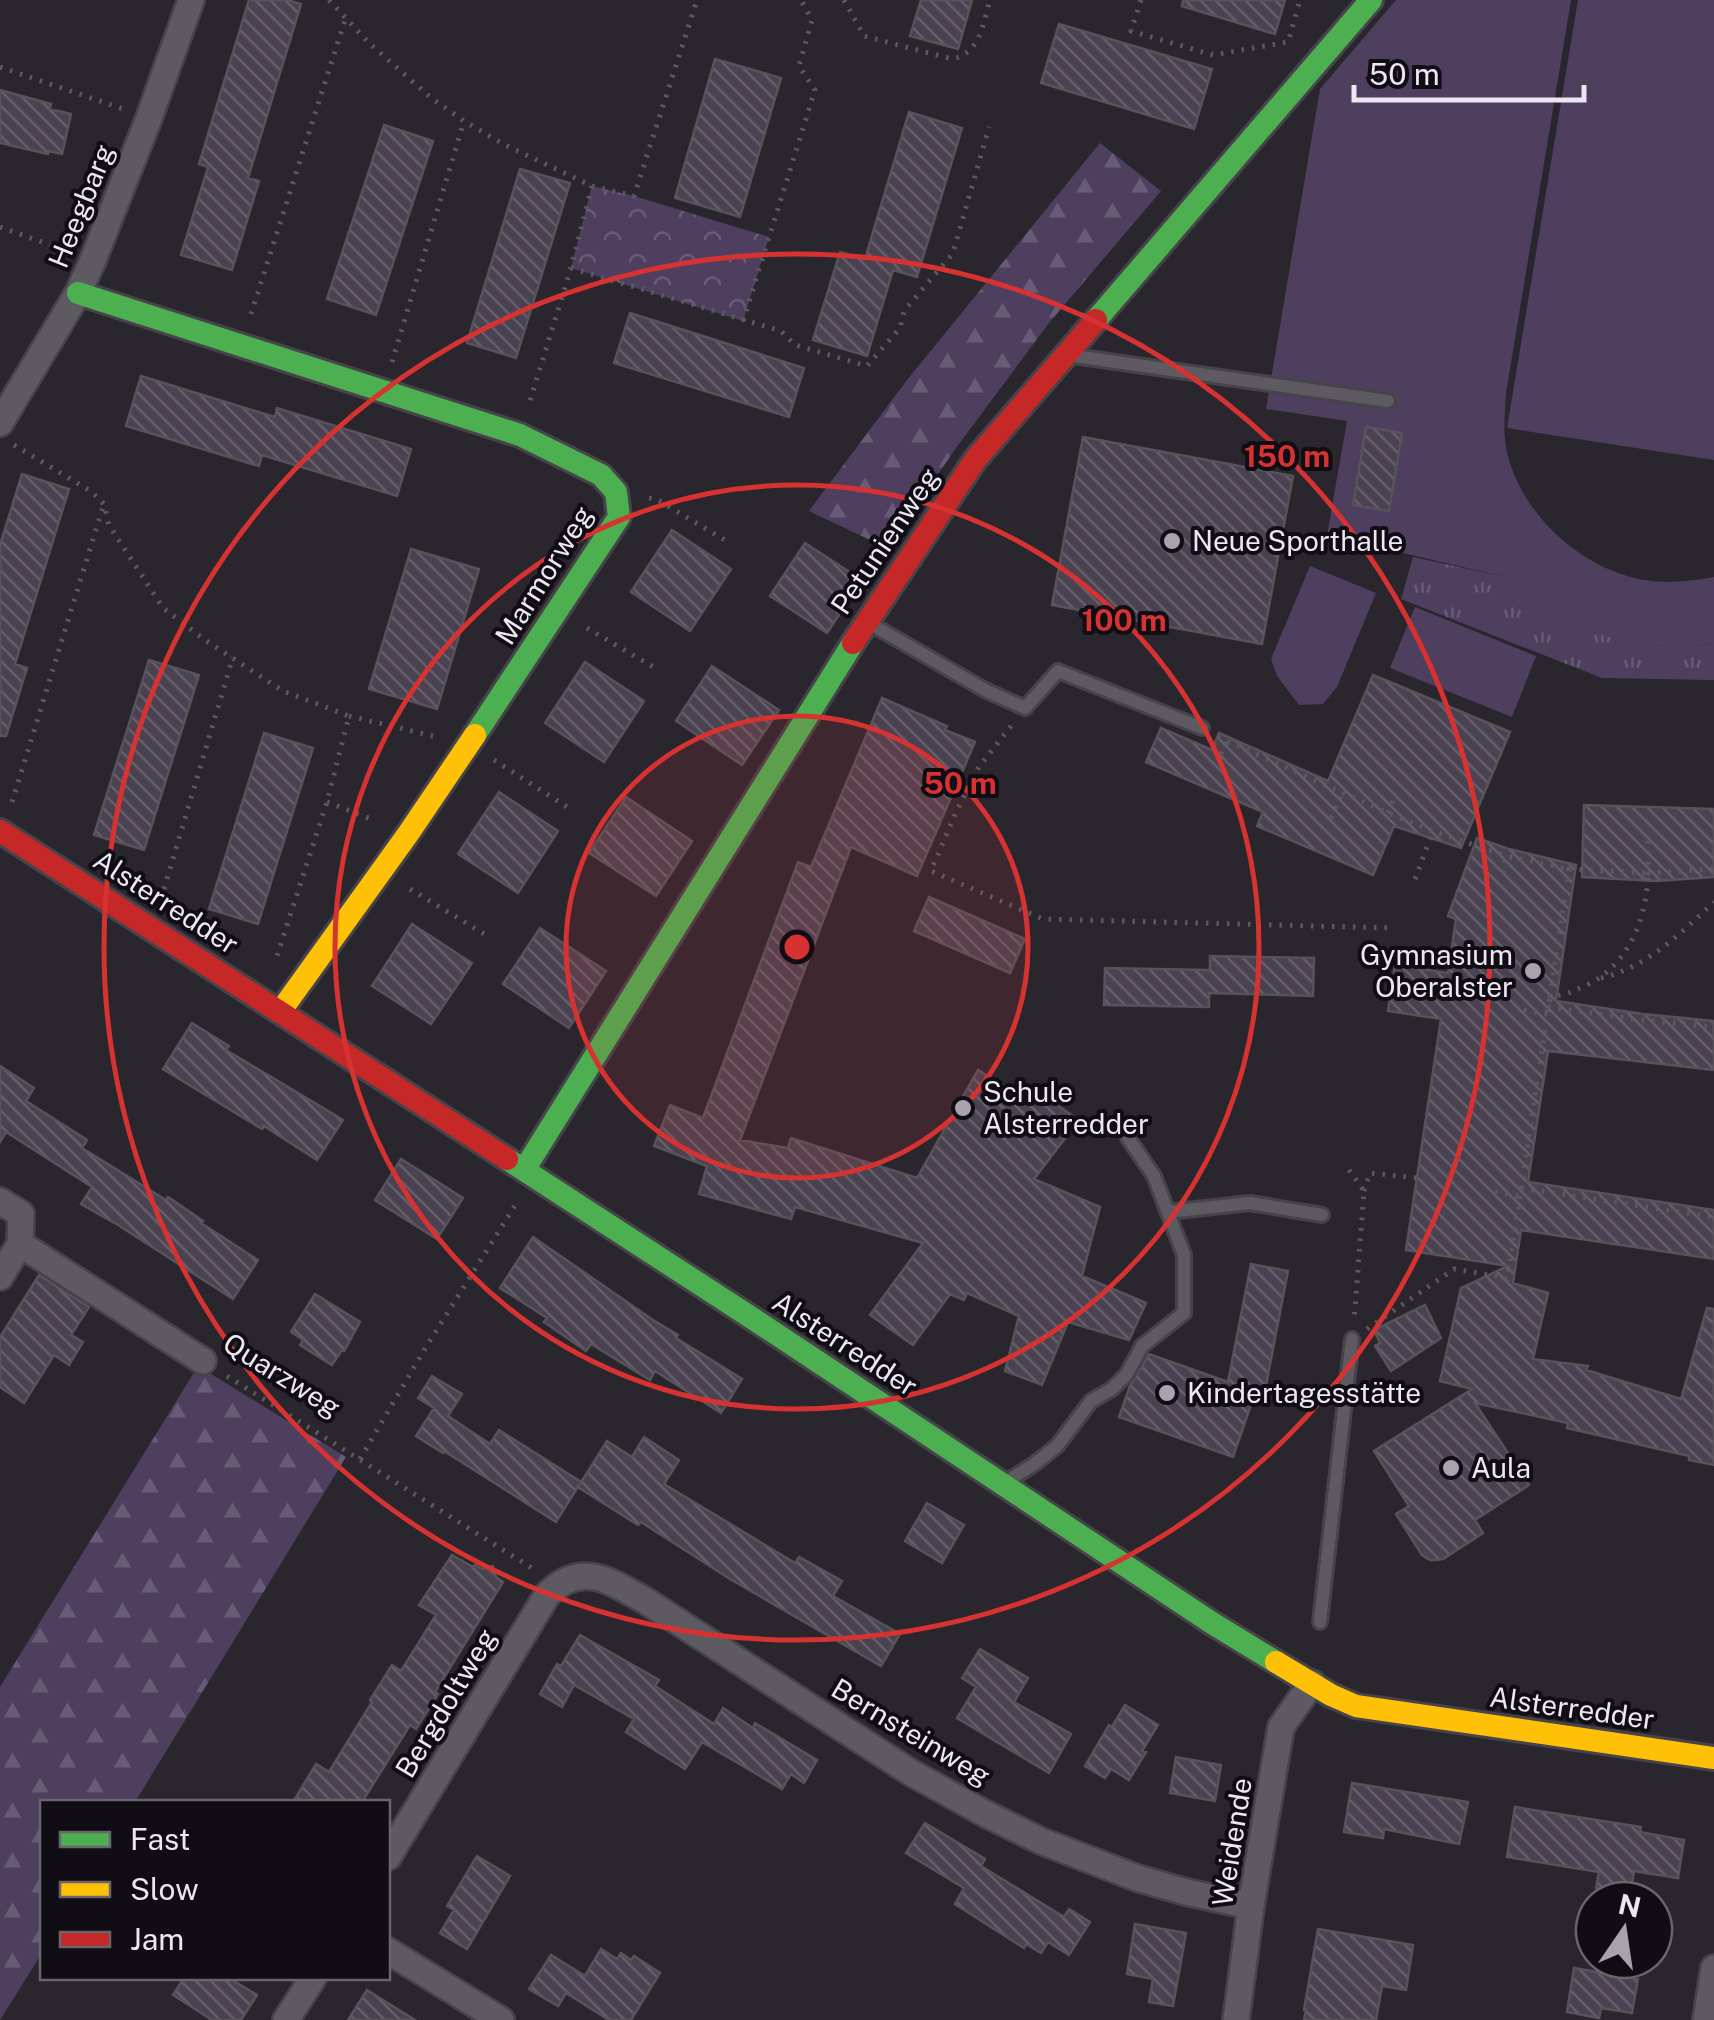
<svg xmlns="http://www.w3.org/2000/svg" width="1714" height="2020" font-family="'Public Sans',sans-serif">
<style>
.grass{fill:url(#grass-tufts)}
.forest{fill:url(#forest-firs)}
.park{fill:url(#park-crowns)}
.pitch{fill:#4f3f5e}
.building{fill:url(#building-back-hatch);stroke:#57535b;stroke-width:2.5}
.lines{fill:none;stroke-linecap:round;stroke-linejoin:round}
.lane-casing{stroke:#46434a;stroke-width:18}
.street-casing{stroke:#46434a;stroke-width:30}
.fast-casing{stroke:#46434a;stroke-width:28}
.slow-casing{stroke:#46434a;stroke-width:28}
.jam-casing{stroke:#46434a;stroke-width:28}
.path{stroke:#5d5a5f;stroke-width:5;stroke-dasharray:2.5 8;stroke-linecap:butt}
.lane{stroke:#5e5a61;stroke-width:12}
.street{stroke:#5e5a61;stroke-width:25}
.fast{stroke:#4caf50;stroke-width:22}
.slow{stroke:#ffc107;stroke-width:22}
.jam{stroke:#c62828;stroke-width:22}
.ring{fill:none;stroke:#d73232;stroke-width:5}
.poi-dot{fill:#a8a3ad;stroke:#110d15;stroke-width:4}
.labels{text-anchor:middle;stroke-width:8;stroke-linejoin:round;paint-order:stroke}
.street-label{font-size:28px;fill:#ece7f2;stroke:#110d15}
.poi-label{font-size:28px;fill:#ece7f2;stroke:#110d15;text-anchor:start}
.centre{fill:#d73232;stroke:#110d15;stroke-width:5}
.ring-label{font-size:30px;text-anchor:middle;font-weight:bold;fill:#d73232;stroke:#110d15;stroke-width:8;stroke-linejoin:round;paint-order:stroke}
</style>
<defs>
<pattern id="grass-tufts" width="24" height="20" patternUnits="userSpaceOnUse" patternTransform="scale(2.5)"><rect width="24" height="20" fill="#4f3f5e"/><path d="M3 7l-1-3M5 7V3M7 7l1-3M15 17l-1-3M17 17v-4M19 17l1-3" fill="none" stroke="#685b76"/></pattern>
<pattern id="forest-firs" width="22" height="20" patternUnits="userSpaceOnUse" patternTransform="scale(2.5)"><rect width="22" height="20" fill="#4f3f5e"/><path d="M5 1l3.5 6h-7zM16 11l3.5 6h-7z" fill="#685b76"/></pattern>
<pattern id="park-crowns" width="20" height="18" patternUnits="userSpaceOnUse" patternTransform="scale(2.5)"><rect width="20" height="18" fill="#4f3f5e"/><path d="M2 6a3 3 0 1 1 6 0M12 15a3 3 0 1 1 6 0" fill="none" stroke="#685b76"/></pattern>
<pattern id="building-back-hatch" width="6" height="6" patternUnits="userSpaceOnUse" patternTransform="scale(2.5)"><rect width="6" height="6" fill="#4a4250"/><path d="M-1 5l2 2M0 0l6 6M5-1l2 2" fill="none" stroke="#645d6a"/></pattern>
</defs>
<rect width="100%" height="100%" fill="#2a262e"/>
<!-- grass -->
<path class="grass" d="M1413 557 1505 577 1523 602 1694 646 1714 644V680L1602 678 1401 599Z"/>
<!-- forest -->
<path class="forest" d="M1100 143 1161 191 1049 323 956 448 887 548 809 511 907 380Z
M198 1366 346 1457 135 1802H42V1953L0 2020V1687Z"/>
<!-- park -->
<path class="park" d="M592 186 634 196 769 237 743 321 571 268Z"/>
<!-- pitch -->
<path class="pitch" d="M1396 0H1571L1506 393C1505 411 1503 429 1506 447 1518 512 1580 569 1644 580 1667 584 1692 581 1714 577V644L1694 646 1608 637 1523 602 1505 577 1327 535 1347 421 1266 409 1320 89Z
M1578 0H1714V460L1507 428Z
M1310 566 1376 593 1337 687 1323 704 1299 705 1277 676 1271 659Z
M1415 607 1536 656 1512 717 1390 668Z"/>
<!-- building -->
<path class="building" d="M249 0H287L301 4 248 178 259 181 232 270 181 255 208 167 199 164Z
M921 0H972L958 49 910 36Z
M1183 0H1285L1275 34 1182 6Z
M1059 24 1212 69 1194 129 1041 83Z
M715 59 781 78 740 217 675 198Z
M0 90 51 104 50 109 71 114 62 154 49 151 48 154 0 143Z
M909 112 962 128 917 277 893 270 867 356 813 340 840 252 865 259Z
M384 125 433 141 376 315 327 299Z
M520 169 570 183 516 358 467 343Z
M630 313 804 368 789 417 614 363Z
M141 376 275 417 277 408 411 449 397 496 262 455 259 466 126 426Z
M1366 427 1402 433 1389 511 1353 505Z
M1083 437 1293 476 1262 644 1052 605Z
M22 474 69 489 15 664 27 668 6 736H0V545Z
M672 530 731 569 690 631 631 592Z
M805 543 862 580 827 633 770 596Z
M411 549 479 569 437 709 369 689Z
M149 660 199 675 144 850 94 835Z
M585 662 644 701 604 762 545 723Z
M712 666 779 710 742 765 676 721Z
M1373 675 1510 732 1461 848 1394 826 1373 875 1257 826 1263 812 1146 762 1161 728 1212 750 1219 733 1328 781Z
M882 698 947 726 945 730 975 742 917 876 851 847 740 1140 788 1148 791 1138 917 1178 978 1070 1028 1100 1035 1090 1079 1120 1034 1179 1100 1207 1082 1276 1146 1303 1129 1340 1068 1322 1042 1385 1005 1371 1019 1316 967 1293 964 1300 950 1294 913 1345 870 1315 923 1243 795 1207 791 1219 699 1194 707 1166 654 1146 670 1105 703 1118 798 862 811 867Z
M264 733 313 748 258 924 209 909Z
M499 792 558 831 518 893 458 854Z
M626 797 692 841 656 896 589 853Z
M1584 805 1714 809V877L1656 881 1582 877Z
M1477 838 1509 849 1576 865 1556 1001 1643 1014 1714 1021V1070L1548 1051 1528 1182 1714 1210V1259L1521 1230 1513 1283 1548 1293 1533 1359 1588 1366 1586 1370 1681 1399 1707 1308 1714 1309V1465L1689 1460V1456L1567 1428 1568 1423 1475 1403 1529 1485 1475 1520 1483 1533 1443 1559 1437 1560H1430L1422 1555 1396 1514 1409 1506 1374 1451 1472 1389 1440 1381 1461 1288 1508 1266 1406 1250 1441 1019 1388 1011 1395 965 1448 973 1456 919 1448 916Z
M929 897 1025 939 1010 973 914 931Z
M412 924 472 963 431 1024 372 986Z
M540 928 606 971 569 1028 503 984Z
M1210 956 1314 958 1313 996 1209 993V1007L1104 1005 1105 968 1210 970Z
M192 1023 229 1046 226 1050 343 1120 317 1160 264 1126 262 1129 163 1069Z
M0 1066 34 1088 26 1101 87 1140 82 1148 166 1200 168 1197 203 1221 201 1223 258 1260 233 1299 118 1225 81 1204 92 1187 6 1132 0 1142Z
M401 1159 463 1198 437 1239 375 1200Z
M533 1237 653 1320 678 1335 676 1338 742 1379 721 1413 655 1371 650 1380 591 1344 586 1351 544 1322 547 1318 500 1288Z
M1251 1264 1288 1271 1263 1401 1253 1399 1233 1457 1119 1417 1130 1386 1149 1354 1228 1382Z
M39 1275 89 1307 71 1335 83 1342 69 1365 54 1355 24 1403 0 1387V1337Z
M315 1294 360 1322 344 1351 342 1350 332 1365 300 1345 303 1340 291 1332Z
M1425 1305 1441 1338 1391 1371 1375 1346 1380 1343 1374 1330Z
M432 1376 462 1394 448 1416 490 1444 499 1430 581 1482 556 1522 444 1451 443 1453 416 1436 434 1408 418 1398Z
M644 1437 679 1460 664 1484 795 1563 799 1557 842 1581 833 1596 900 1634 881 1666 730 1579 641 1522 638 1525 578 1487 607 1441 632 1457Z
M927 1503 964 1525 942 1563 905 1541Z
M452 1555 473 1567 475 1565 482 1569 493 1566 496 1577 503 1582 435 1692 438 1694 416 1729 410 1725 362 1802H293L316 1764 329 1772 372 1702 370 1700 392 1665 401 1671 436 1615 419 1605Z
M580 1635 659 1680 655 1686 714 1724 723 1708 753 1728 755 1723 817 1760 804 1783 791 1774 782 1789 702 1742 685 1769 626 1732 634 1719 574 1685 562 1707 540 1694 557 1664 561 1666Z
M980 1649 1028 1678 1014 1702 1071 1734 1049 1773 957 1718 976 1687 962 1678Z
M1125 1705 1158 1725 1142 1751 1146 1752 1129 1780 1111 1769 1105 1778 1085 1766 1109 1725 1112 1727Z
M1176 1757 1221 1765 1215 1801 1170 1793Z
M1352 1783 1468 1802 1459 1844 1384 1829 1383 1838 1344 1832Z
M1515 1807 1641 1827 1640 1832 1684 1840 1678 1878 1634 1871 1630 1894 1596 1888 1599 1872 1507 1857Z
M925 1823 985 1859 981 1866 1064 1917 1069 1909 1090 1922 1069 1955 1048 1942 1041 1953 1026 1944 1024 1948 955 1904 964 1888 906 1853Z
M477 1856 510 1876 467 1949 440 1933 454 1910 447 1906Z
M1135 1924 1186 1933 1173 2006 1149 2002 1153 1979 1127 1974Z
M1318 1929 1413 1945 1406 1990 1382 1986 1376 2020H1304L1306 2010H1304Z
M601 1949 617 1959 621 1953 631 1960 634 1956 660 1973 631 2020H609L566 1993 558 2006 529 1989 551 1955 585 1976Z
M1574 1968 1638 1979 1632 2013 1601 2008 1599 2018 1567 2012Z
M184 1978H229L257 1995 241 2020H212L173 1995Z
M367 1990 415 2020H348Z"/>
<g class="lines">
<defs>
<path id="lane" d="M1074 356 1388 401
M869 623 985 690 1025 708 1058 671 1202 728
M1168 1212 1250 1203 1322 1215
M1004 1483 1033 1465 1057 1446 1091 1401 1112 1389 1127 1374 1142 1346 1184 1313V1255L1154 1176 1128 1138
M1320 1622 1352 1339"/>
<path id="street" d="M0 423 78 293 93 260 149 118 191 0
M0 1201 21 1214 20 1244
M20 1244 203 1361
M0 1277 20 1244
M388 1857 547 1595C581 1560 610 1581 646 1601L910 1772 984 1813 1041 1841 1137 1878 1186 1892 1251 1906
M388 1951 501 2020
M286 2020 313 1978
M1236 2020 1251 1906 1281 1727 1312 1683
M1706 2020 1714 1968"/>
<path id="fast" d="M78 293 520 435 601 475 616 492 619 517 475 735
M1096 320 1371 0
M507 1159 755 1320 1212 1623 1276 1662
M524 1170 853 643"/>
<path id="slow" d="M280 1012 408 834 475 735
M1276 1662 1331 1695 1356 1706 1714 1758"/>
<path id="jam" d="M853 643 975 460 1096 320
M0 831 507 1159"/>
</defs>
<!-- lane casing -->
<use href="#lane" class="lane-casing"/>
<!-- street casing -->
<use href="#street" class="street-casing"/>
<!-- fast casing -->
<use href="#fast" class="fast-casing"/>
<!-- slow casing -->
<use href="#slow" class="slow-casing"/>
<!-- jam casing -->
<use href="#jam" class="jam-casing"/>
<!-- path -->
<path class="path" d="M329 0 369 43 430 97 464 121 505 145 592 186 571 268 529 404
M844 0 864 36 952 59C980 54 983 24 990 0
M1141 0 1131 31 1213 55 1288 42 1300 0
M0 67 123 109
M592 186 634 196 697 0
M0 227 67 251
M571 268 781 331 795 345 867 366 900 328 904 311 953 253 989 127
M251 314 346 17
M743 321 815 90 799 66 812 20 801 0
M392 362 464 121
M14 445 92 492 104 504 109 525 163 608 205 640 283 691 349 716 327 802 276 959
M649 498 656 499 728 542
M587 628 655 668
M349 716 433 736
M1011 726 979 767 956 812 931 871 1043 919 1392 928
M1218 737 1388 813 1433 831 1506 856
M1221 754 1227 742
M494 760 567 807
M12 802 103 507
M327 802 376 821
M1388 813 1396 793
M1331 818 1342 793
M1648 841V873L1714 869
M1569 869 1648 873C1647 918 1629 964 1587 985 1573 991 1565 996 1550 996Z
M1503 873 1506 856 1569 869
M1415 879 1433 831
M410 889 486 935
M161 899 233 657
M1601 978C1646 968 1681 933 1714 902
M1548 1007 1642 1020 1714 1027
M1524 1010 1547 1014
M1349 1170 1364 1191 1354 1321
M1521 1188 1714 1217
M1364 1191 1370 1173 1417 1178
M1495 1192 1520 1196
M1507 1282 1550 996
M1367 1329 1454 1269 1507 1278
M227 1376 535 1570
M360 1459 426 1347 516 1204"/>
<!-- lane -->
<use href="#lane" class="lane"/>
<!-- street -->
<use href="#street" class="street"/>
<!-- fast -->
<use href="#fast" class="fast"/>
<!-- slow -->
<use href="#slow" class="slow"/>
<!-- jam -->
<use href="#jam" class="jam"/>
</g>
<!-- distance rings -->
<circle cx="797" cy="947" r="231" fill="#d73232" fill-opacity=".12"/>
<g class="ring">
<circle cx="797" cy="947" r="231"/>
<circle cx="797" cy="947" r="462"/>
<circle cx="797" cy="947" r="693"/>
</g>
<!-- markers -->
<g class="poi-dot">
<circle cx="1172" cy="541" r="10"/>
<circle cx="1533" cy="971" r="10"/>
<circle cx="963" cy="1108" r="10"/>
<circle cx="1167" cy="1393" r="10"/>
<circle cx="1451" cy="1468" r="10"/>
</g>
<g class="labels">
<!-- street labels -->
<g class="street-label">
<text transform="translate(81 206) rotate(-68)" y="10">Heegbarg</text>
<text transform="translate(885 541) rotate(-56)" y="10">Petunienweg</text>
<text transform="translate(544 575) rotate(-58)" y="10">Marmorweg</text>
<text transform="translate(166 902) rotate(33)" y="10">Alsterredder</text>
<text transform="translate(845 1344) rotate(33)" y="10">Alsterredder</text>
<text transform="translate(282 1375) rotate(32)" y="10">Quarzweg</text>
<text transform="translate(446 1703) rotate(-59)" y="10">Bergdoltweg</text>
<text transform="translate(1572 1708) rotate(8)" y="10">Alsterredder</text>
<text transform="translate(911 1732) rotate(31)" y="10">Bernsteinweg</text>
<text transform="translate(1232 1842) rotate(-81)" y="10">Weidende</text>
</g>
<!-- poi labels -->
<g class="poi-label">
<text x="1192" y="551">Neue Sporthalle</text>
<text x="1513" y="965" text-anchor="end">Gymnasium<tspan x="1513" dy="32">Oberalster</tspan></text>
<text x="983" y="1102">Schule<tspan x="983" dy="32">Alsterredder</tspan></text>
<text x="1187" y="1403">Kindertagesstätte</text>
<text x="1471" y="1478">Aula</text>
</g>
</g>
<circle cx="797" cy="947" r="15" class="centre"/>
<g class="ring-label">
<text x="1287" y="467">150 m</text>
<text x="1124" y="631">100 m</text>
<text x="960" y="794">50 m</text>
</g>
<!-- legend -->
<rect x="40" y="1800" width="350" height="180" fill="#110d15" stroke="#69646d" stroke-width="2.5"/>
<rect x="60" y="1832" width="50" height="15" fill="#4caf50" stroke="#69646d" stroke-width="2.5"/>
<text x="130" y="1850" font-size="30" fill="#ece7f2">Fast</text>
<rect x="60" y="1882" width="50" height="15" fill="#ffc107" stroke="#69646d" stroke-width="2.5"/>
<text x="130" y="1900" font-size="30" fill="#ece7f2">Slow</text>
<rect x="60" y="1932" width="50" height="15" fill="#c62828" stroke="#69646d" stroke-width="2.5"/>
<text x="130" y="1950" font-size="30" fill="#ece7f2">Jam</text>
<!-- north arrow -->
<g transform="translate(1624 1930) rotate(13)"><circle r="48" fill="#110d15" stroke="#69646d" stroke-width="2.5"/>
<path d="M0-8L18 38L0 25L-18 38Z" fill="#a8a3ad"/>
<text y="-15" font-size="28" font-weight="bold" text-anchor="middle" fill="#ece7f2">N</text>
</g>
<!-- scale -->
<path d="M1354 85v15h230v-15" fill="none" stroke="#ece7f2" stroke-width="5"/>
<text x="1369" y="85" font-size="30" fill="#ece7f2" stroke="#110d15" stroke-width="8" paint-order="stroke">50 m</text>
</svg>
